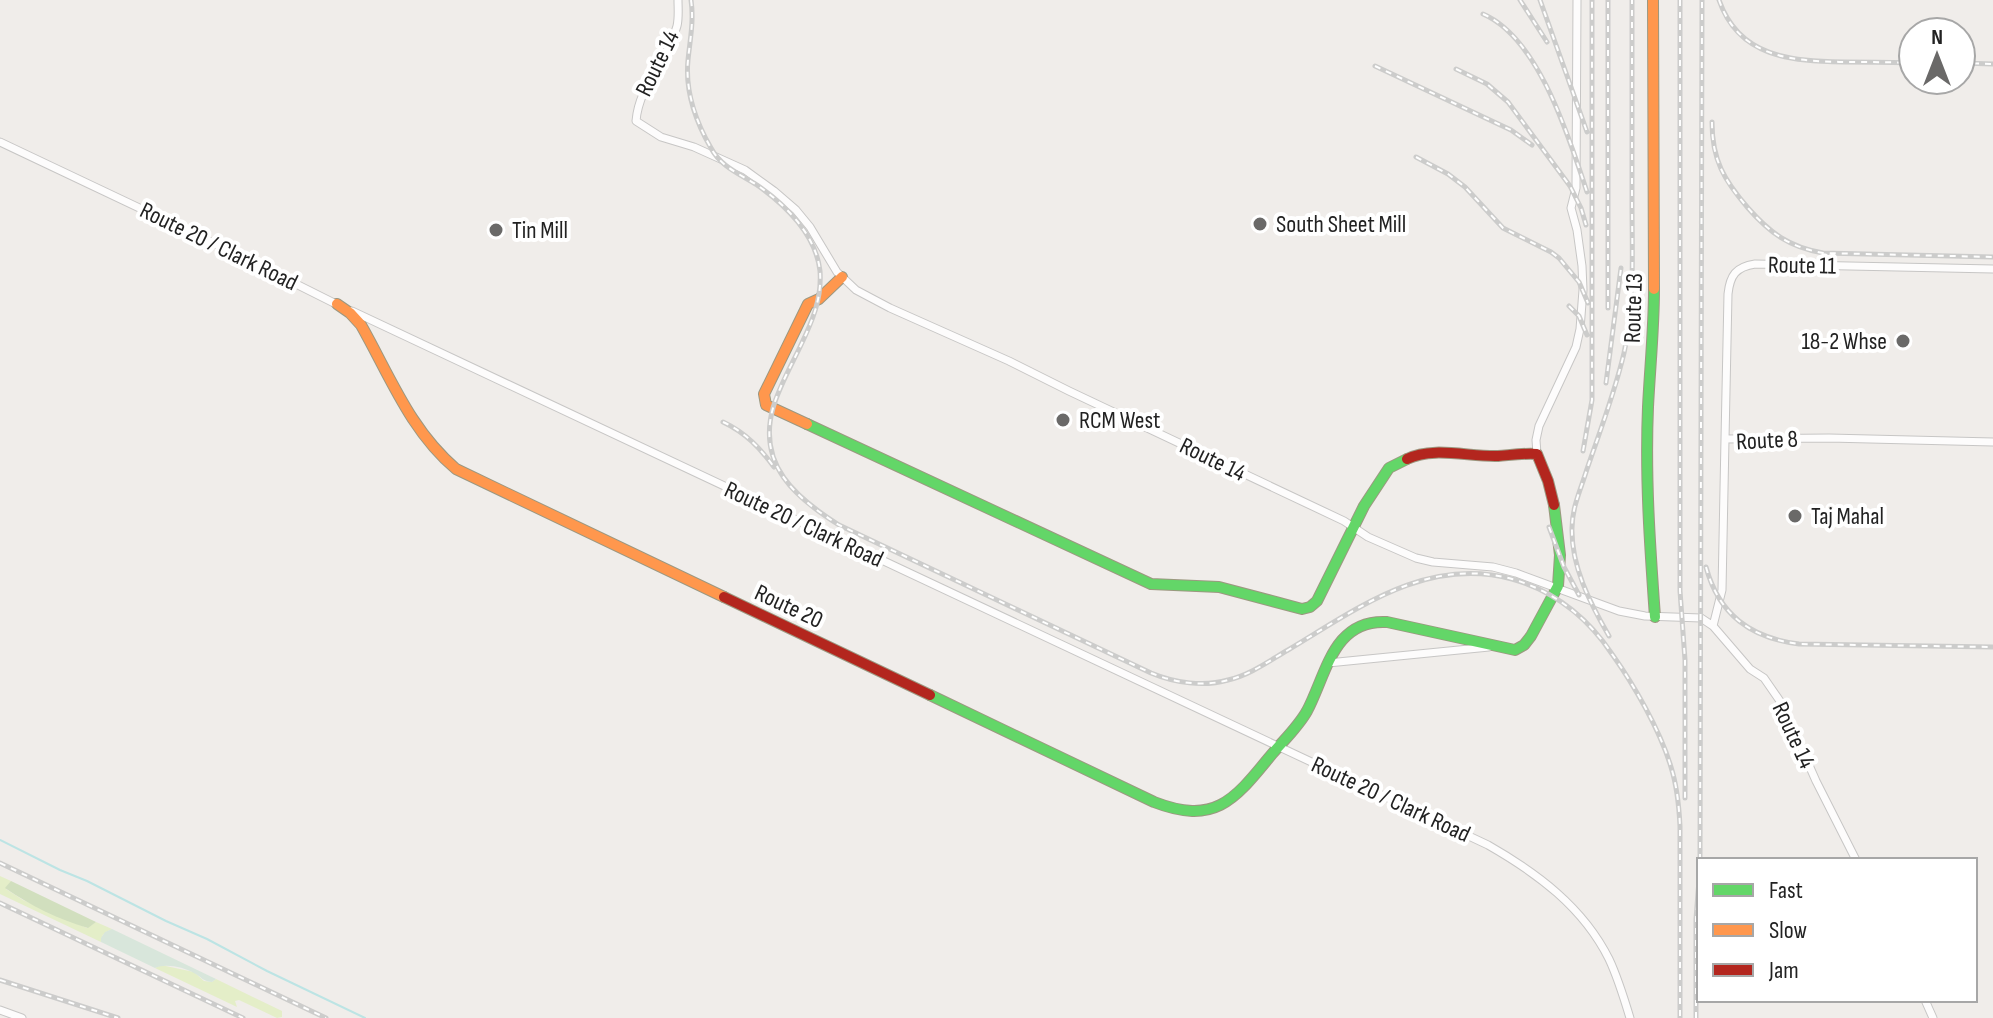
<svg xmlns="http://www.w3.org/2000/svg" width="1993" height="1018" font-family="'Sofia Sans Condensed',sans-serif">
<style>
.grass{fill:#e4eec8}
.forest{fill:#d1dfbe}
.wetland{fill:#d8e6db}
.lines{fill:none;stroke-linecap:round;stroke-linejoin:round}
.stream{stroke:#bce4e4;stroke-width:2}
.street-casing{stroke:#c7c6c5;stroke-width:9}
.fast-casing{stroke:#9c9880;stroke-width:12}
.slow-casing{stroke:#9c9880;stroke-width:12}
.jam-casing{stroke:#9c9880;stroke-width:12}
.street{stroke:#fdfcfc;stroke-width:7}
.fast{stroke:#63d668;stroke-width:10}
.slow{stroke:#ff974d;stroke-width:10}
.jam{stroke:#b3261e;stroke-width:10}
.rail-casing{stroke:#cccccb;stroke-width:5}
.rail{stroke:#fff;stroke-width:2;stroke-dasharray:6;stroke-linecap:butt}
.poi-dot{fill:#6a6968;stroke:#fff;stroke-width:3}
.labels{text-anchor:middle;stroke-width:8;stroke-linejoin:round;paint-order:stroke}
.street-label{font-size:24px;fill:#222;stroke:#fff}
.poi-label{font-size:24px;fill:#222;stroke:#fff;text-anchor:start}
</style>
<rect width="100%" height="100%" fill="#f0edea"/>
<!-- grass -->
<path class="grass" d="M0 876 11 881 6 889 23 900 87 928 96 922 112 929C105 932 101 935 101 942L0 894Z
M161 965 194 972 204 981 212 982 216 979 282 1011V1017L277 1018 239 1000 235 1001 237 1007 155 968Z"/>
<!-- forest -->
<path class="forest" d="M11 881 96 922 88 928C58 919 31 906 5 888Z"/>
<!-- wetland -->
<path class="wetland" d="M112 929 216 979 212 982C202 981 202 977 194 973 184 967 165 963 155 968L101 942V938L105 932Z"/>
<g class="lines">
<!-- stream -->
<path class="stream" d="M0 840 60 870 87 881 166 921 207 939 267 971 365 1018"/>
<defs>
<path id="street" d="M678 0C678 8 679 18 677 26 668 61 639 84 636 121L661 137 694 147 745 170 774 191 796 210 810 227 837 272 856 290 890 308 1009 361 1069 391 1344 521 1368 537 1416 558 1433 562 1493 567 1516 573 1619 611 1645 616 1701 618 1713 626 1750 669 1764 678 1782 704 1816 781 1856 860
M0 142 228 250 340 306
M352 311 1488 845C1537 873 1583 907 1609 959 1618 978 1624 998 1630 1018
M1725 439 1728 294C1730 275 1736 267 1755 264L1993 269
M1537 454 1536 440 1539 426 1576 347 1580 329 1583 290 1582 266 1577 230 1571 208 1576 188 1577 0
M1713 626 1722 590 1725 439 1829 438 1993 442
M1328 663 1489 647
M1925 1000 1933 1018
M0 1010 22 1018"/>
<path id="fast" d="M1654 289C1654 328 1650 367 1648 407 1645 477 1650 547 1655 617
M807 424 1151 584 1219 587 1302 609 1310 607 1317 601 1364 506 1389 468 1407 459
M930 695 1154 802C1216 826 1235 799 1272 754 1284 740 1298 727 1307 711 1327 673 1333 619 1387 622L1515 650 1524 645 1531 636 1558 586 1560 555 1554 505"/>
<path id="slow" d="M1653 0 1654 289
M337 304 350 313 361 325C390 376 410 430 456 469L724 597
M807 424 766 405 764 394 808 304 819 299 842 277"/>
<path id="jam" d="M1407 459C1433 446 1469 457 1498 456 1511 455 1523 453 1537 454L1548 481 1554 505
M724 597 930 695"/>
</defs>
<!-- street casing -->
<use href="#street" class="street-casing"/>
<!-- fast casing -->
<use href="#fast" class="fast-casing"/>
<!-- slow casing -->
<use href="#slow" class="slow-casing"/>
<!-- jam casing -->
<use href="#jam" class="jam-casing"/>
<!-- street -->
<use href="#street" class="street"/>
<!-- fast -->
<use href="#fast" class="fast"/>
<!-- slow -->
<use href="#slow" class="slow"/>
<!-- jam -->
<use href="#jam" class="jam"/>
<defs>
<path id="rail" d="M691 0C694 21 690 40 688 60 685 90 696 122 711 148 721 167 740 174 757 185 786 205 816 235 820 271 822 299 812 322 800 347 791 366 779 387 773 408 757 465 796 498 839 525L1151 673C1175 683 1204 687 1228 680 1250 675 1269 661 1288 650 1357 609 1426 556 1512 579 1554 591 1588 618 1612 654 1634 685 1660 730 1671 767 1677 786 1679 806 1680 826V1018
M1520 0 1547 42
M1540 0 1587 132
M1680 0V591L1685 660V798
M1719 0C1739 58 1792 61 1844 62 1867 62 1890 62 1913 63
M1483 14C1539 38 1569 138 1587 192
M1961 63 1993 64
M1375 66 1511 130 1532 145
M1456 69 1487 84 1508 102 1570 186 1581 208 1586 225
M1712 122C1712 160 1724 180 1748 208 1770 233 1789 247 1823 253L1993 257
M1416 157 1448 174 1465 187 1503 228 1551 252 1559 258 1579 282 1588 303
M1569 306 1579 316 1587 335
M1608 308V0
M1606 383 1621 268
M723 422C746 433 760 448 774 467
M1583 451 1592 400V0
M1549 527 1564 567 1579 595
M1706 567C1719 615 1751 638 1799 644L1993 647
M1609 636C1590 603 1571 566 1572 528 1572 507 1581 489 1587 469 1600 431 1615 392 1624 353 1635 304 1632 251 1632 201 1632 134 1632 67 1632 0
M1700 860 1702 0
M0 863 326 1018
M0 903 243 1018
M0 980 118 1018
M1696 1018V919L1699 880"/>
</defs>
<!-- rail casing -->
<use href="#rail" class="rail-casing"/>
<!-- rail -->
<use href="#rail" class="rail"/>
</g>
<!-- markers -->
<g class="poi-dot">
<circle cx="1260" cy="224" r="8"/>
<circle cx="496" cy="230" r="8"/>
<circle cx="1903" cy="341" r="8"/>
<circle cx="1063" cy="420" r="8"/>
<circle cx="1795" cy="516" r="8"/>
</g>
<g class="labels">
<!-- street labels -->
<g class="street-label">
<text transform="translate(657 63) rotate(-64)" y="8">Route 14</text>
<text transform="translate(219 246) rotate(26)" y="8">Route 20 / Clark Road</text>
<text transform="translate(1802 265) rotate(1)" y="8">Route 11</text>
<text transform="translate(1633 308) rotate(-88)" y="8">Route 13</text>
<text transform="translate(1767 440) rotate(-3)" y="8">Route 8</text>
<text transform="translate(1213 459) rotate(26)" y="8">Route 14</text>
<text transform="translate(804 524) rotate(25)" y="8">Route 20 / Clark Road</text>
<text transform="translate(789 606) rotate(25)" y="8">Route 20</text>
<text transform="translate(1794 735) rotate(65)" y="8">Route 14</text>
<text transform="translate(1391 799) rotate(25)" y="8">Route 20 / Clark Road</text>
</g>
<!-- poi labels -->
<g class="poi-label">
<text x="1276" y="232">South Sheet Mill</text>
<text x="512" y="238">Tin Mill</text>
<text x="1887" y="349" text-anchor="end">18-2 Whse</text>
<text x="1079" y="428">RCM West</text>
<text x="1811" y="524">Taj Mahal</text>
</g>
</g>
<!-- legend -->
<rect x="1697" y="858" width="280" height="144" fill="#ffffff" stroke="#a7a7a7" stroke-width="2"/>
<rect x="1713" y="884" width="40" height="12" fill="#63d668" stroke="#a7a7a7" stroke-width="2"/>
<text x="1769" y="898" font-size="24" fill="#222222">Fast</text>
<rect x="1713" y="924" width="40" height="12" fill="#ff974d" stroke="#a7a7a7" stroke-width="2"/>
<text x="1769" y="938" font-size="24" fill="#222222">Slow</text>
<rect x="1713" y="964" width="40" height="12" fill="#b3261e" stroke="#a7a7a7" stroke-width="2"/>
<text x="1769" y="978" font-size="24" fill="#222222">Jam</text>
<!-- north arrow -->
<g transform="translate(1937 56)"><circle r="38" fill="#ffffff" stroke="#a7a7a7" stroke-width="2"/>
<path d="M0-6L14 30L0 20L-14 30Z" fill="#6a6968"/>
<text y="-12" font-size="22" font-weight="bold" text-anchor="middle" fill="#222222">N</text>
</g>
</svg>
